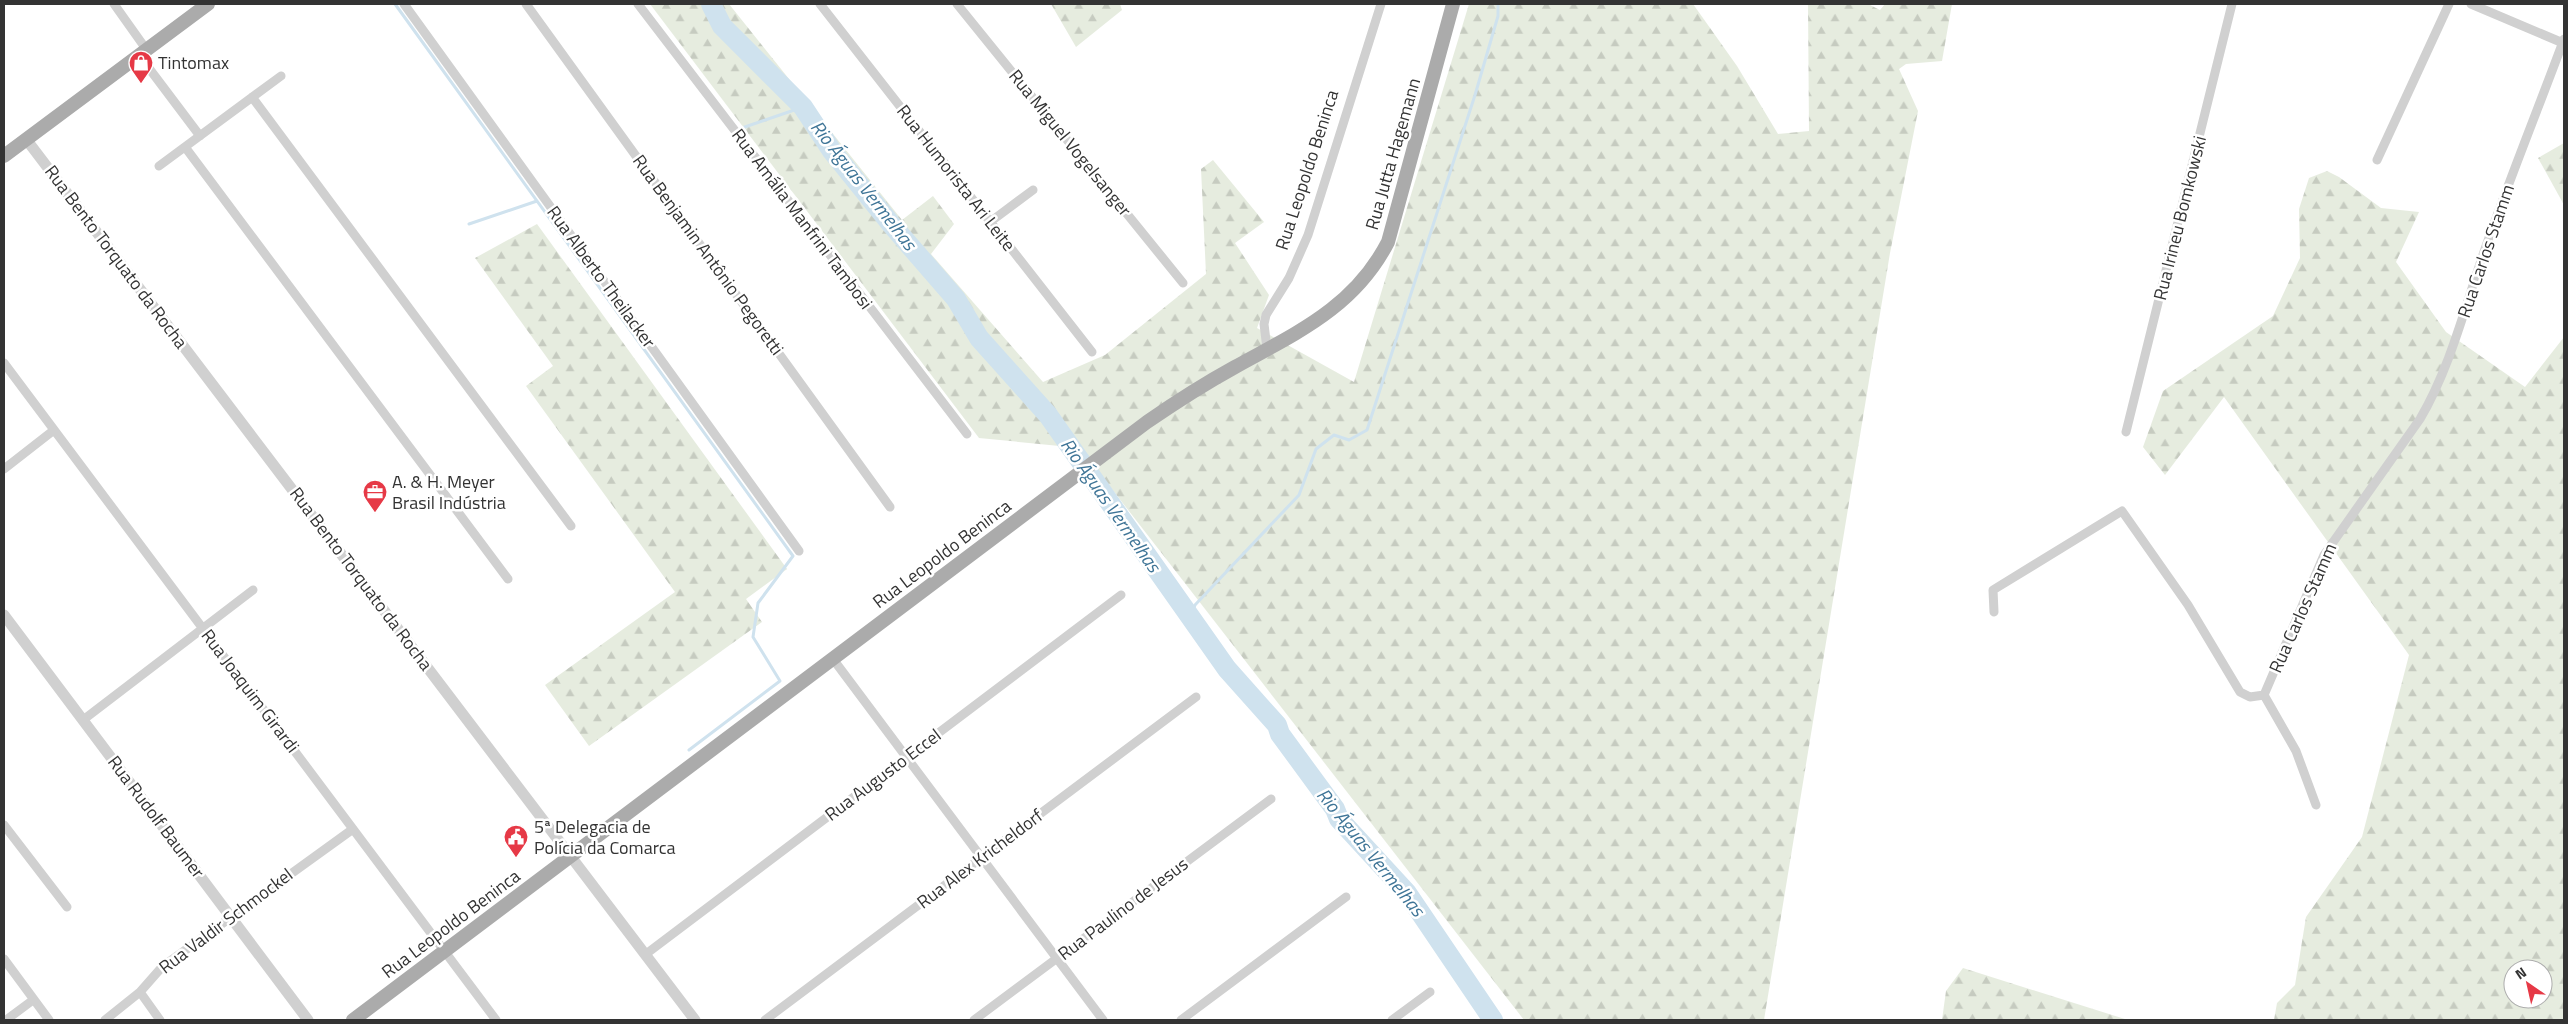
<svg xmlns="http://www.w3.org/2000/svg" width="2568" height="1024" font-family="'Titillium Web',sans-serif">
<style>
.forest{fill:url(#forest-firs);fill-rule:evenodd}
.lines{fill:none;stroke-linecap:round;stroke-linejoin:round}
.stream{stroke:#cfe2ee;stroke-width:3}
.river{stroke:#cfe2ee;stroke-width:20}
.minor{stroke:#d0d0d0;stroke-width:9}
.tertiary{stroke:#d0d0d0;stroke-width:11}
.primary{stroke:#ababab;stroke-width:14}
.labels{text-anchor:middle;stroke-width:5;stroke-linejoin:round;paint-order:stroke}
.poi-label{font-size:18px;fill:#333;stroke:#fff;text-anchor:start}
.street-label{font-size:18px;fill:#333;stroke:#fff}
.water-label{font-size:19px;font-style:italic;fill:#3f7597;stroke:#fff}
</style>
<defs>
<pattern id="forest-firs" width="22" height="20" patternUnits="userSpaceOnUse" patternTransform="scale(1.25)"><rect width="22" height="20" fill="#e6ecdf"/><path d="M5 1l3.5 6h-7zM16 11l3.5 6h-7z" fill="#c6cbc0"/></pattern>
</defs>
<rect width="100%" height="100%" fill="#fff"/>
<!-- forest -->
<path class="forest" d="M650 4H729L902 220 933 196 954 224 931 254 1043 382 1105 355 1206 274 1201 169 1213 160 1264 222 1235 243 1269 295 1257 328 1354 382 1469 4H1693L1737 66 1778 134 1809 131 1808 4H1868L1880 10 1885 4H1952L1942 61 1906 64 1899 69 1918 111 1890 253 1764 1020H1524L1080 448 979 438Z
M1051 4H1120L1122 10 1076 47Z
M2564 143V205L2538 158Z
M2327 171 2339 177 2381 208 2419 212 2396 262 2446 332 2525 387 2564 337V1020H2274L2277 1003 2295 985 2306 917 2362 837 2409 655 2224 397 2165 475 2143 447 2163 391 2273 316 2300 258 2299 209 2309 178ZM2513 969H2543V999H2513Z
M537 224 787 569 746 599 762 622 589 746 545 685 675 592 526 386 553 366 475 258Z
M1963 968 2128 1020H1942L1946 991Z"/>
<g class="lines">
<!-- stream -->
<path class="stream" d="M395 4 793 556 758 603 753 637 780 681 689 750
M742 128 803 107
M469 224 537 201
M1191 617 1195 605 1299 495 1316 449 1334 435 1349 440 1367 430 1475 95 1498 16V4"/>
<!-- river -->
<path class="river" d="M711 4 722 26 803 107 832 151 891 224 956 299 979 338 1048 415 1227 669 1277 725 1280 734 1335 809 1339 819 1407 893 1493 1020"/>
<!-- minor -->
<path class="minor" d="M114 4 146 49
M404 4 799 551
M526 4 890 507
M638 4 967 434
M820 4 1092 352
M957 4 1183 283
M2471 4 2563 43
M139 55 200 136
M252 97 571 526
M185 147 508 579
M2377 160 2449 4
M159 166 281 76
M990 222 1033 190
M1267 349 1264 324 1266 315 1289 278 1308 235 1381 4
M4 363 496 1020
M2126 432 2232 4
M4 469 54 430
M1994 612 1993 590 2122 511 2188 605 2240 692 2250 697 2264 695 2324 555 2420 419C2451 366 2465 306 2485 249 2510 178 2538 109 2564 39
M833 659 1103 1020
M2264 695 2296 751 2316 805
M83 720 253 590
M4 825 67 907
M646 954 1121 595
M4 959 49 1020
M140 992 160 1020
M6 1020 33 1000
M105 1020 140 992 162 967 353 829
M765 1020 1196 697
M974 1020 1271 799
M1181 1020 1346 897
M1392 1020 1430 992"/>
<!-- tertiary -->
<path class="tertiary" d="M26 139 695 1020
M4 615 308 1020"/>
<!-- primary -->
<path class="primary" d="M4 156 208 4
M353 1020 1147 422C1176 402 1204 384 1235 367 1296 333 1354 308 1388 242L1453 4"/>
</g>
<!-- icons -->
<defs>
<symbol id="shop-pin" viewBox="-11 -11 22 30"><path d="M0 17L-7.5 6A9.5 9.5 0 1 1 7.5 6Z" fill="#e63946" stroke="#fff"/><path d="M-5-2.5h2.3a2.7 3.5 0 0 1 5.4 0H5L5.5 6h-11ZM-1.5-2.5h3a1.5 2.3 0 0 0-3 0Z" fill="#fff"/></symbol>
<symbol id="office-pin" viewBox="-11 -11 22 30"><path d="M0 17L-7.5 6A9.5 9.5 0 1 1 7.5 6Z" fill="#e63946" stroke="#fff"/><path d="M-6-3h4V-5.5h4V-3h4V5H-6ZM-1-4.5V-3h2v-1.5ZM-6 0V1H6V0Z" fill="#fff"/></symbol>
<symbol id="civic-pin" viewBox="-11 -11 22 30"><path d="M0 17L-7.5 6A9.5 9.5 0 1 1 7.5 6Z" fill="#e63946" stroke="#fff"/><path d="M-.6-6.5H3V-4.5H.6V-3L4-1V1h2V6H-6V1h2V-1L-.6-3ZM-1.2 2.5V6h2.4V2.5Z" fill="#fff"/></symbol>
</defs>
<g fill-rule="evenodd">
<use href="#shop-pin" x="127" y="49" width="28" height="38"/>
<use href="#office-pin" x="361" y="478" width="28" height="38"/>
<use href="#civic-pin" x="502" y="823" width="28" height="38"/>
</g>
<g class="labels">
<!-- poi labels -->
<g class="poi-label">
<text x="158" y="69">Tintomax</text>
<text x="392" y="488">A. &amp; H. Meyer<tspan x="392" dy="21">Brasil Indústria</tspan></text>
<text x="534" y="833">5ª Delegacia de<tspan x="534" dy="21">Polícia da Comarca</tspan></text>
</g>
<!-- street labels -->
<g class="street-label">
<text transform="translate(1070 143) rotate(51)" y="6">Rua Miguel Vogelsanger</text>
<text transform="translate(1393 154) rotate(-74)" y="6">Rua Jutta Hagemann</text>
<text transform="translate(1307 170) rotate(-72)" y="6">Rua Leopoldo Beninca</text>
<text transform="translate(956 178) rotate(52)" y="6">Rua Humorista Ari Leite</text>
<text transform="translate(2180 218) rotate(-76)" y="6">Rua Irineu Bomkowski</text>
<text transform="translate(802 219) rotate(53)" y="6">Rua Amália Manfrini Tambosi</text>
<text transform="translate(2486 251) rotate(-71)" y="6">Rua Carlos Stamm</text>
<text transform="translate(708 255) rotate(54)" y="6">Rua Benjamin Antônio Pegoretti</text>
<text transform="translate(116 257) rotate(53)" y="6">Rua Bento Torquato da Rocha</text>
<text transform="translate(601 277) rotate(54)" y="6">Rua Alberto Theilacker</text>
<text transform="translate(942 554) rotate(-37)" y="6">Rua Leopoldo Beninca</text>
<text transform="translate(361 579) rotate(53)" y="6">Rua Bento Torquato da Rocha</text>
<text transform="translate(2303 608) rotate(-66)" y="6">Rua Carlos Stamm</text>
<text transform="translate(250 691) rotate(53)" y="6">Rua Joaquim Girardi</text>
<text transform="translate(883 775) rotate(-37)" y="6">Rua Augusto Eccel</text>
<text transform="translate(156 817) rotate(53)" y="6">Rua Rudolf Baumer</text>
<text transform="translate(980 859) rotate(-37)" y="6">Rua Alex Kricheldorf</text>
<text transform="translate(1123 909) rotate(-37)" y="6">Rua Paulino de Jesus</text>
<text transform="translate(226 921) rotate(-37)" y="6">Rua Valdir Schmockel</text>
<text transform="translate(451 924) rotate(-37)" y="6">Rua Leopoldo Beninca</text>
</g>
<!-- water labels -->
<g class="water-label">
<text transform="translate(864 185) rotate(52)" y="7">Rio Águas Vermelhas</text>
<text transform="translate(1111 505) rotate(55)" y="7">Rio Águas Vermelhas</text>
<text transform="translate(1371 852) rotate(51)" y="7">Rio Águas Vermelhas</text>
</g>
</g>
<!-- border -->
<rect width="2568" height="1024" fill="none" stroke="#333333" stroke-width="10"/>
<!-- north arrow -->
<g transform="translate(2528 984) rotate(326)"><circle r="24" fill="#ffffff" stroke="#adadad"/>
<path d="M0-4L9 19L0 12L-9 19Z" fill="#e63946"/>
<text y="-8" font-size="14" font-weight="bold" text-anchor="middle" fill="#333333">N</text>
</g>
</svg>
